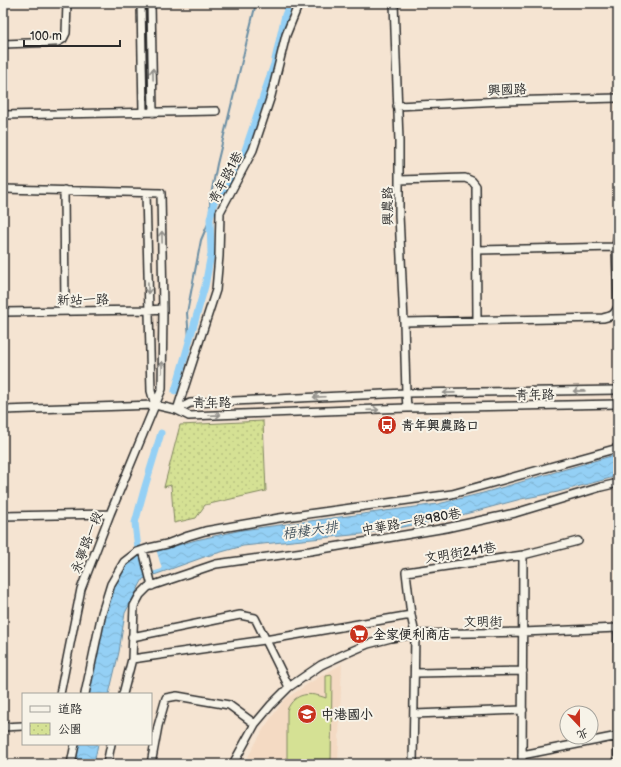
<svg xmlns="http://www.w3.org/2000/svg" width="621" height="767" font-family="'Balsamiq Sans','LXGW WenKai TC',sans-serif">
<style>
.built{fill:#f4dac3}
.grass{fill:#d5e194;stroke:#808660}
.park{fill:url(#park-dots);stroke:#808660}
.water{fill:url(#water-waves);stroke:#6a8ea4}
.pier{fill:#f5e4d2}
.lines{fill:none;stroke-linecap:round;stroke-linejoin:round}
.stream{stroke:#6a8ea4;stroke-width:2}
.canal{stroke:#94d0f5;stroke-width:7}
.minor-casing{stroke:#2b2b2b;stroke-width:10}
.minor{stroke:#f7f3e8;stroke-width:7}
.oneway{stroke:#918f8a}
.labels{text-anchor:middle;stroke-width:4;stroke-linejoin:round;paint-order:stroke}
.street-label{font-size:13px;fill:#2b2b2b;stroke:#f7f3e8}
.poi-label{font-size:13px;font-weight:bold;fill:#2b2b2b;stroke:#f7f3e8;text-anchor:start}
.water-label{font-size:14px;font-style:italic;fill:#45545e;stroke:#f7f3e8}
</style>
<defs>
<pattern id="park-dots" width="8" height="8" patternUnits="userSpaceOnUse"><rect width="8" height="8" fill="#d5e194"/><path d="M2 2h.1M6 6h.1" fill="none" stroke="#b7c180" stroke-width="1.8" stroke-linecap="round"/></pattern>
<pattern id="water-waves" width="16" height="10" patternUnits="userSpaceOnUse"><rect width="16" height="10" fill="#94d0f5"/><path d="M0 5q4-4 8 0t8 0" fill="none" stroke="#80b3d2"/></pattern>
</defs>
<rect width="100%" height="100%" fill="#f5e4d2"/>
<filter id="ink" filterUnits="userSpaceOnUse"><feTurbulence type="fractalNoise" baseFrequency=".025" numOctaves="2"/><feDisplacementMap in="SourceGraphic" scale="8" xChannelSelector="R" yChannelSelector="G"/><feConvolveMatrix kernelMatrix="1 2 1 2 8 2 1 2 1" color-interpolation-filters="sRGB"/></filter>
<g filter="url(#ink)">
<!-- built -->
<path class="built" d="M342 664 338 764H244L264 728 284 700 311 682Z"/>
<!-- grass -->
<path class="grass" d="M332 675 331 764H287V710C295 692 310 692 326 698V676Z"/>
<!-- park -->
<path class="park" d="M263 421 266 491 205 505 196 518 174 523 171 485 164 487 180 425Z"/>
<!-- water -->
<path class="water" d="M618 454V476L558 492 521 499 443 520 362 534 243 546 207 556 143 579 125 613 119 652 109 694H89L99 642 111 588 129 562 157 551 196 540 242 530 438 504 483 493Z
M79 744H98L94 764H75Z"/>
<!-- pier -->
<path class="pier" d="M156 549 162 569 145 574 147 570 142 555Z"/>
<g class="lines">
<!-- stream -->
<path class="stream" d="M189 339 187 313 201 240 210 219V200L217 164 256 3"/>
<!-- canal -->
<path class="canal" d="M175 391 205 286 211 254 210 219 214 202 239 168 274 64 285 15 290 3
M140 566 135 523 144 490 161 433"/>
<defs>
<path id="minor" d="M141 3 143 113
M151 3 153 113
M394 3 399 141V215L404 322 406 393 407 408
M3 44 58 42 63 39 66 33 67 3
M397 106 503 101 618 98
M3 115 216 111
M399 180 465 178 472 181 476 186 477 320
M3 189 161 193 163 309 162 389 155 405 110 514 81 589 60 694
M64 190 65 311
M146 193 151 391 155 405
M477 250 616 247
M3 312 148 310 163 309
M404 322 603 318C612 316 615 315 618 306L616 247 618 233
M3 410 155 405 177 410 189 416 407 408 618 404
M177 410 190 403 406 393 618 390
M177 410 216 290 219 256 220 212 253 150 271 96 286 35 299 3
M3 516 110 514
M143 550 152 586
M132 637 240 615 255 618 289 687
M132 659 265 640 411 615
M415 673 523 671
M85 694 102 613 111 584 124 562 137 552 149 548 167 544 188 536 205 531 279 518 452 494 618 448
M123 694 132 659 134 606 140 595 148 587 216 564 310 551 446 528 515 513 601 487 618 483
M414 714 523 710
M3 727 23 726
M522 755 618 736
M71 764 75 744
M107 764 111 744
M151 764 158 726 166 698 177 696 229 705 255 724
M233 764 255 724 271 705 289 687 321 665 347 653 368 644 391 638 415 634 523 632 618 628
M413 764 415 634 411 615 406 572 523 555 578 541
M522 764 523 555
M615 764 618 762V628"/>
</defs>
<!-- minor casing -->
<use href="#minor" class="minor-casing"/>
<!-- minor -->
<use href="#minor" class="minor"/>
</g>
<!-- one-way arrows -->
<defs><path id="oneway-shaft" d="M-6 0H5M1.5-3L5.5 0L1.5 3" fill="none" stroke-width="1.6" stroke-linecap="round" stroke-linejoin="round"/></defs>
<g class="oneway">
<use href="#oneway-shaft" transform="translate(153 74) rotate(-91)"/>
<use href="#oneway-shaft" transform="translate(162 237) rotate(-91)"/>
<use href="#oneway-shaft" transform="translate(148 288) rotate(89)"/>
<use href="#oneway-shaft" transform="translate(162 367) rotate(-90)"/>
<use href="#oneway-shaft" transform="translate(579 391) rotate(179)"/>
<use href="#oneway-shaft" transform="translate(449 393) rotate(179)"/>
<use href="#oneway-shaft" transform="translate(319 397) rotate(178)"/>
<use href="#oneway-shaft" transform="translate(373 410) rotate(-2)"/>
<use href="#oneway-shaft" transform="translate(215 415) rotate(-2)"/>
</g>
</g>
<!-- icons -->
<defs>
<symbol id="bus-disc" viewBox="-11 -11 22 22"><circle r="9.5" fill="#c8321e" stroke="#f7f3e8"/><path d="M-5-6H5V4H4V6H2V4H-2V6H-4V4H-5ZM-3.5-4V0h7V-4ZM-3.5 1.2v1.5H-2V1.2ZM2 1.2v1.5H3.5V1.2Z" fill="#fff"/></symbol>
<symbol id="supermarket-disc" viewBox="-11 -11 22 22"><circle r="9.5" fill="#c8321e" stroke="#f7f3e8"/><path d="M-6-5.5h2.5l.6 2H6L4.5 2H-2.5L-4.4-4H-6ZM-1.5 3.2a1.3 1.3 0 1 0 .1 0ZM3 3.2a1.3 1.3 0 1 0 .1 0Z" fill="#fff"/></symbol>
<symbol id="school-disc" viewBox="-11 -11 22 22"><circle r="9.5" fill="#c8321e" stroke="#f7f3e8"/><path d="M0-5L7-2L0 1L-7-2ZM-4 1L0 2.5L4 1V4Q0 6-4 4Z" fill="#fff"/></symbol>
</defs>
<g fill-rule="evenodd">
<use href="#bus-disc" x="376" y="414" width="22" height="22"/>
<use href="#supermarket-disc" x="348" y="623" width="22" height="22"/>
<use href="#school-disc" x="296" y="703" width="22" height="22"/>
</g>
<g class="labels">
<!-- street labels -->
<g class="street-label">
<text transform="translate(507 89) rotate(-2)" y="5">興國路</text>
<text transform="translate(225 177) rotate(-62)" y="5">青年路1巷</text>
<text transform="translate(387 206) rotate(-91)" y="5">興農路</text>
<text transform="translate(83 299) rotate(-1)" y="5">新站一路</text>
<text transform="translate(535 394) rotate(-1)" y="5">青年路</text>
<text x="212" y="407">青年路</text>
<text transform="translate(411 521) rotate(-10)" y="5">中華路一段980巷</text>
<text transform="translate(86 542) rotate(-69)" y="5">永寧路一段</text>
<text transform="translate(460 552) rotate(-9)" y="5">文明街241巷</text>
<text transform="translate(483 621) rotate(-1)" y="5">文明街</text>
</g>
<!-- poi labels -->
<g class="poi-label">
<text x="401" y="430">青年興農路口</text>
<text x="373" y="639">全家便利商店</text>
<text x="321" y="719">中港國小</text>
</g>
<!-- water labels -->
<g class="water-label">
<text transform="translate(310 530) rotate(-8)" y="5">梧棲大排</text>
</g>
</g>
<!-- margin -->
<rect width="621" height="767" fill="none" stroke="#f7f3e8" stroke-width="16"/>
<rect x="8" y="8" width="605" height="751" fill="none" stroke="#2b2b2b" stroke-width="1.5" filter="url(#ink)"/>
<!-- legend -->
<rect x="22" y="693" width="130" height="52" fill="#f7f3e8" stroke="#a5a39c"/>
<rect x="30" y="706" width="20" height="6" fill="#f7f3e8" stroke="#a5a39c"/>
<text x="58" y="713" font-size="12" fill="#2b2b2b">道路</text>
<rect x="30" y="723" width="20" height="12" fill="url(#park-dots)" stroke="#a5a39c"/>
<text x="58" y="733" font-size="12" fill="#2b2b2b">公園</text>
<!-- north arrow -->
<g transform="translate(579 725) rotate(158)"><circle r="19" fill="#f7f3e8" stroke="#a5a39c"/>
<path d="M0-3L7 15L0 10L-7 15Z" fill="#c8321e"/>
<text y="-6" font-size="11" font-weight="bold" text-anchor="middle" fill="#2b2b2b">北</text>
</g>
<!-- scale -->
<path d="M24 40v6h96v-6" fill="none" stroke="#2b2b2b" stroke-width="2"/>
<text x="30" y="40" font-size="12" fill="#2b2b2b" stroke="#f7f3e8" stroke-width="3" paint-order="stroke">100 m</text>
</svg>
